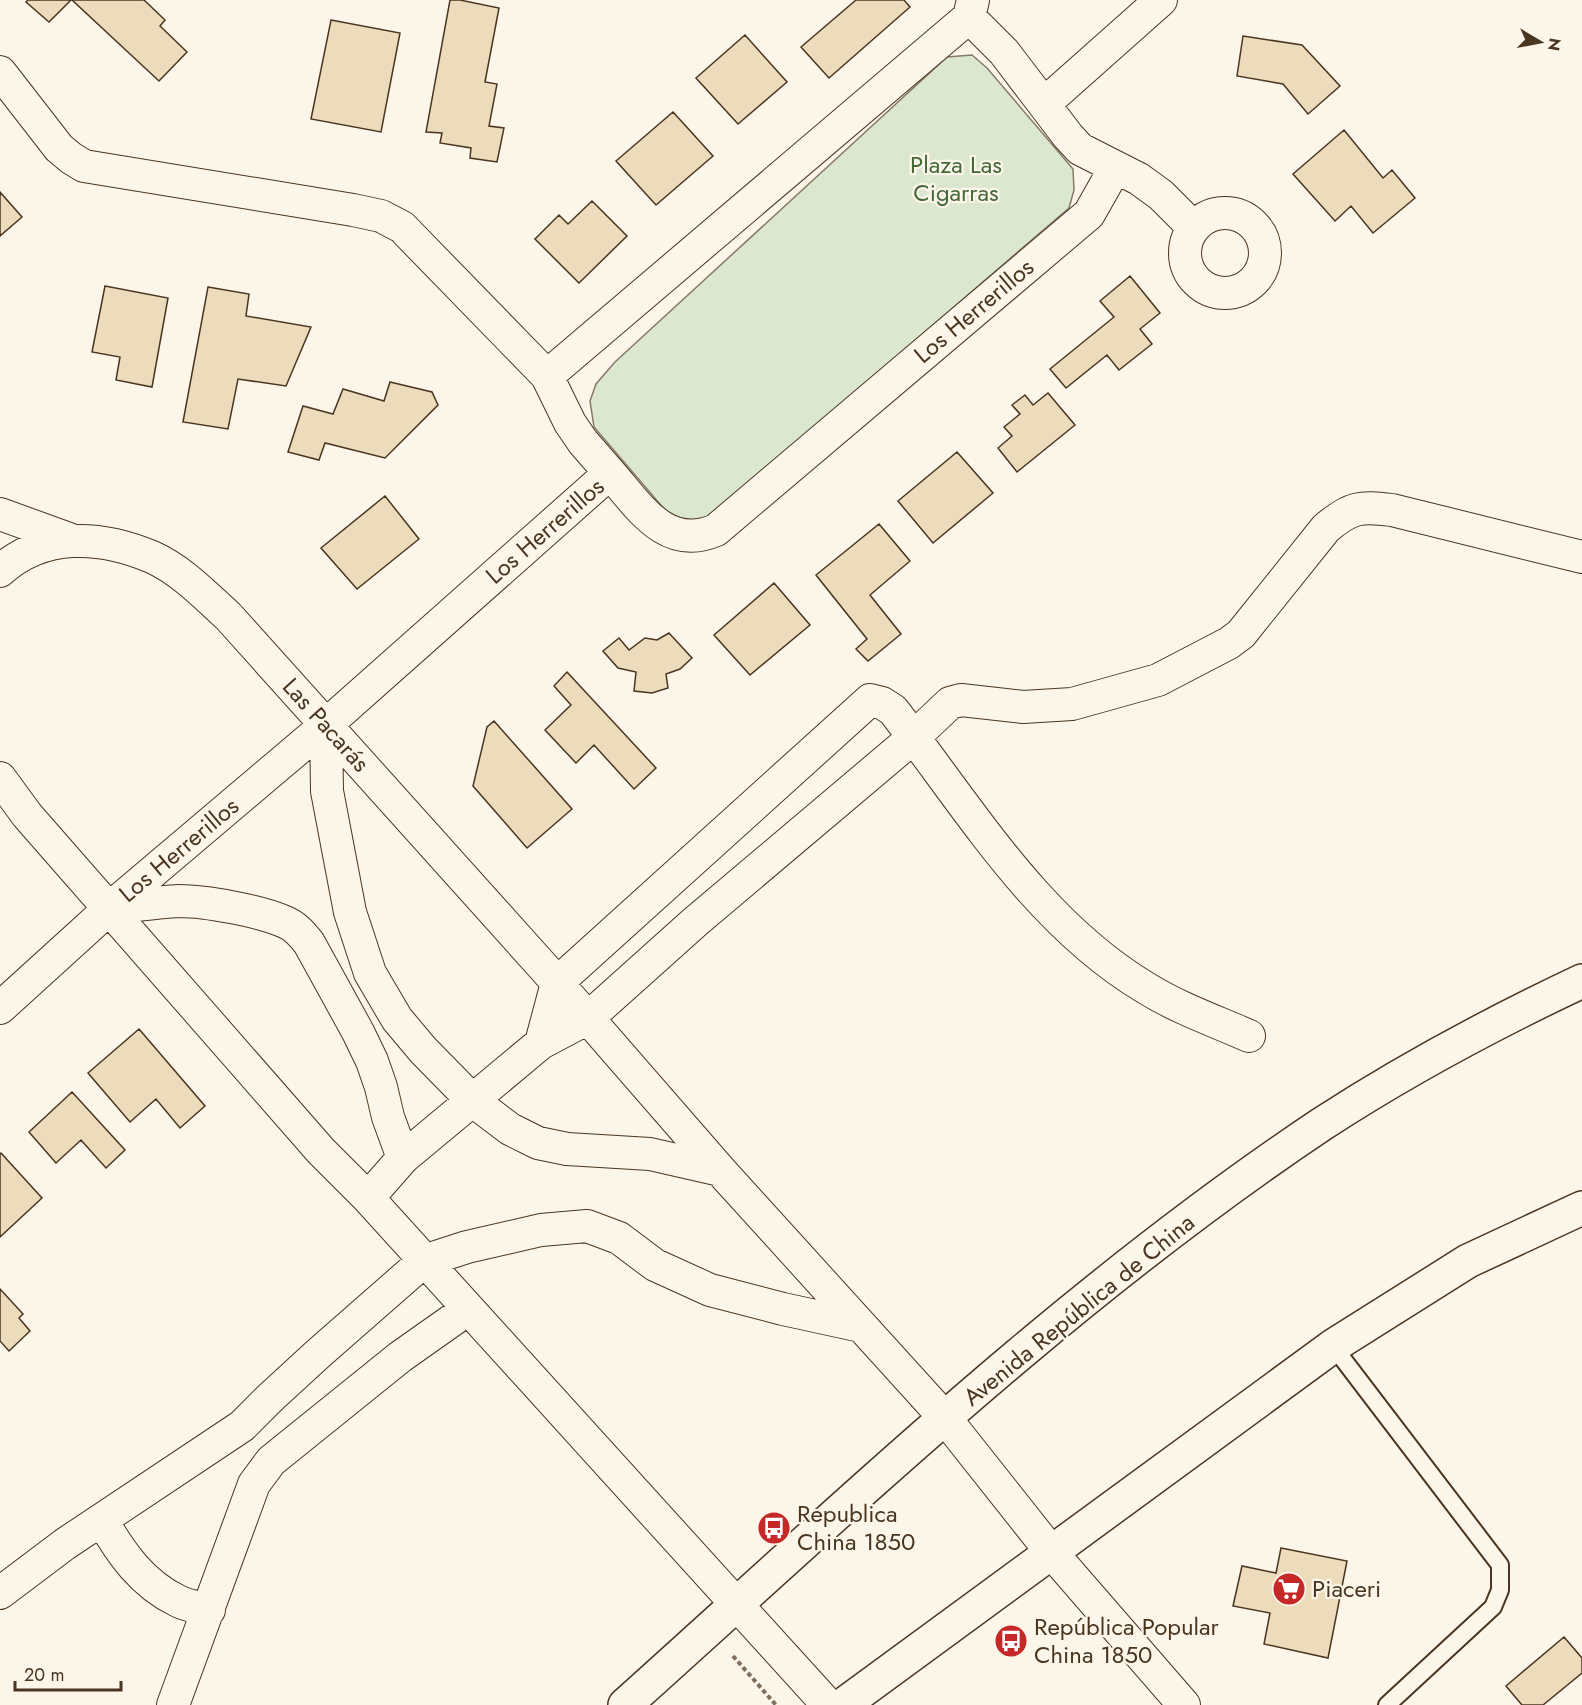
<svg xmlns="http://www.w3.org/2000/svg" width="1582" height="1705" font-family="Jost,sans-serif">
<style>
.green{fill:#dce7d0;stroke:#887966;stroke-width:1.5}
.building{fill:#ecdcbc;stroke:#4a3520;stroke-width:1.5}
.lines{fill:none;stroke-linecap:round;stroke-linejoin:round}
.service-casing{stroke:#4a3520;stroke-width:20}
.minor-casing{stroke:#4a3520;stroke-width:34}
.secondary-casing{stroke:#4a3520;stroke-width:36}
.path{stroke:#7f6f5c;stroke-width:4;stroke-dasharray:4.5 3;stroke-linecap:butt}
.service{stroke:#fbf6e9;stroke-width:16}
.minor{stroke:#fbf6e9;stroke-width:32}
.secondary{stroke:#fbf6e9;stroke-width:33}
.labels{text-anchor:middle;stroke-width:4.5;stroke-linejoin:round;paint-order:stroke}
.park-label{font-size:24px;fill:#436837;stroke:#fbf6e9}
.street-label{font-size:24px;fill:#4a3520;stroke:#fbf6e9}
.poi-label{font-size:24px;fill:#4a3520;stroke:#fbf6e9;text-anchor:start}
</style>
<rect width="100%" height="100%" fill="#fbf6e9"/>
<!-- green -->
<path class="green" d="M972 55 987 68 1073 169 1074 190 1069 208 712 515 698 521 671 517 594 427 590 401 596 384 615 362 947 57Z"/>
<!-- building -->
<path class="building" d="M28 0H71L49 22 26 2Z
M72 0H144L165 20 160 26 187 52 159 81Z
M450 0H460L499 8 485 82 497 84 489 126 504 128 497 162 470 158 471 148 440 143 442 133 426 132Z
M856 0H904L910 7 829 78 801 47Z
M331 20 400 33 381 132 311 119Z
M745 35 787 82 738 124 696 78Z
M1243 36 1302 45 1340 86 1308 114 1283 84 1237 76Z
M673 112 713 156 656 205 616 161Z
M1344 130 1383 178 1392 170 1415 198 1373 233 1351 206 1335 221 1293 174Z
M0 192 22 217 0 236Z
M592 201 627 236 579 283 535 239 559 215 568 224Z
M1130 276 1160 313 1140 329 1152 344 1119 370 1107 355 1066 388 1050 369 1114 317 1100 301Z
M105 286 168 298 152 387 116 380 120 357 92 352Z
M208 287 249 294 246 316 311 327 286 386 238 379 228 429 183 422Z
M390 382 432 392 438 405 385 458 325 443 319 460 288 452 303 406 333 414 343 389 384 401Z
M1048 393 1075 425 1017 472 998 448 1012 436 1004 427 1020 414 1012 405 1025 395 1033 405Z
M957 452 993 493 933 543 898 501Z
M385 496 419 539 357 589 321 548Z
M879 524 910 561 870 595 901 634 868 661 856 649 867 639 816 575Z
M774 583 810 625 750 675 714 635Z
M669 633 692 658 680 669 666 674 668 688 652 693 634 691 636 672 618 668 603 651 619 638 629 650 645 638 657 640Z
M567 672 656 768 634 789 594 745 576 763 545 730 571 705 554 686Z
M494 721 572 809 527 848 473 786 487 727Z
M139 1029 205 1106 180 1128 156 1099 130 1122 88 1073Z
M72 1092 125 1150 106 1168 81 1140 56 1163 29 1132Z
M1 1153 42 1198 0 1237V1154Z
M0 1289 23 1314 19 1318 30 1331 9 1351 0 1341Z
M1281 1548 1347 1561 1328 1658 1264 1644 1270 1613 1233 1606 1242 1566 1276 1573Z
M1564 1637 1582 1658V1673L1543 1705H1522L1506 1686Z"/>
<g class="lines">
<defs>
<path id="service" d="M1333 1346 1500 1565V1590L1493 1607 1387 1705"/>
<path id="minor" d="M973 0 969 17 1004 52 1068 136 1080 149 1139 179 1161 195 1194 228
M0 72 59 148 71 158 84 166 353 210 381 216 402 227 547 376
M1044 104 1161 0
M1185 253a40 40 0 1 1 80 0a40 40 0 1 1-80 0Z
M610 473 583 442 570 423 547 376 969 17
M0 514 69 539
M0 571C43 532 100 535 152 557 181 570 205 595 228 616L546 970 720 1170 945 1418 1052 1553 1184 1705
M326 725 327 791 350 912 370 973 397 1019 423 1050 473 1101 510 1129 538 1143 567 1149 650 1154 720 1170
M0 778 27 815 321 1151 368 1198 828 1705
M110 908C133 906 156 902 179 901 205 901 261 911 285 922 295 926 302 934 309 943L358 1032 372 1061 381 1087 388 1117 403 1158
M0 1008 110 908 326 725 610 473C639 506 666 552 716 530L1089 214 1115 168
M541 1043 557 983 870 700 882 703 893 710C969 808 1037 923 1146 988 1178 1008 1215 1021 1249 1036
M368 1198 403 1158 541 1043 588 1018 695 922 914 737 950 703 961 700 1023 707 1072 704 1158 680 1229 643 1241 634 1326 528C1351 507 1360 506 1392 510L1582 557
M102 1520C120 1552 142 1584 178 1601 187 1606 199 1607 209 1610
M0 1593 65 1544 242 1426 270 1398 319 1353 424 1261 467 1247 541 1230 587 1226 619 1238 655 1265 710 1290 783 1309 861 1326
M173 1705 254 1484 271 1461 400 1357 468 1309"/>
<path id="secondary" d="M625 1705C850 1503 1070 1292 1322 1124 1405 1070 1493 1023 1582 981
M843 1705 1333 1346 1468 1261 1582 1208"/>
</defs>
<!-- service casing -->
<use href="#service" class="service-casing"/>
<!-- minor casing -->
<use href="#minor" class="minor-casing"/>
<!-- secondary casing -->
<use href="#secondary" class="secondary-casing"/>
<!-- path -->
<path class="path" d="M733 1656 776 1705"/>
<!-- service -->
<use href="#service" class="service"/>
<!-- minor -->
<use href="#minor" class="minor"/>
<!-- secondary -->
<use href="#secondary" class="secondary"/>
</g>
<!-- icons -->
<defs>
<symbol id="bus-disc" viewBox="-11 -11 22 22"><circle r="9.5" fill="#c62828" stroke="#fbf6e9"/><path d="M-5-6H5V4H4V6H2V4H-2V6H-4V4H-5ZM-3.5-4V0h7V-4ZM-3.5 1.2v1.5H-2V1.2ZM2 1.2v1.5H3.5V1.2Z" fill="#fff"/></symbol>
<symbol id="supermarket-disc" viewBox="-11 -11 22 22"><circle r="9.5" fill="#c62828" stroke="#fbf6e9"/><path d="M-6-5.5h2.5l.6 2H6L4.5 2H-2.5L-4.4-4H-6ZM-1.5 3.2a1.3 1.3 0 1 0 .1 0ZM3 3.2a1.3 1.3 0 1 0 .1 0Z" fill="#fff"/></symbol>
</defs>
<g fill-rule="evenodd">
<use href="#bus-disc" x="755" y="1509" width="38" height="38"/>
<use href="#supermarket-disc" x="1270" y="1570" width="38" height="38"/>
<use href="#bus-disc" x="992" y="1622" width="38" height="38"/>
</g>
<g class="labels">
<!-- park labels -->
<g class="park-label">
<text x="956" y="173">Plaza Las<tspan x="956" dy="28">Cigarras</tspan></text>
</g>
<!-- street labels -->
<g class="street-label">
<text transform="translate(974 311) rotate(-40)" y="8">Los Herrerillos</text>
<text transform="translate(545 531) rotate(-41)" y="8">Los Herrerillos</text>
<text transform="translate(326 725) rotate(48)" y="8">Las Pacarás</text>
<text transform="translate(179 850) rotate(-40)" y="8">Los Herrerillos</text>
<text transform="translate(1079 1310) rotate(-39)" y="8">Avenida República de China</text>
</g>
<!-- poi labels -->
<g class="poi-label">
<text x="797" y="1522">Republica<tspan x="797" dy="28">China 1850</tspan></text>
<text x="1312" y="1597">Piaceri</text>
<text x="1034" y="1635">República Popular<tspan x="1034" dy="28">China 1850</tspan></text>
</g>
</g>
<!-- north arrow -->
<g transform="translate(1540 42) rotate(100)" stroke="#fbf6e9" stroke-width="4.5" paint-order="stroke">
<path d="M0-4.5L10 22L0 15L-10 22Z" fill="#4a3520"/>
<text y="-9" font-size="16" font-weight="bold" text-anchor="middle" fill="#4a3520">N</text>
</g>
<!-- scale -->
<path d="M15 1681v9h106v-9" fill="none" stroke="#4a3520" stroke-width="3"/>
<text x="24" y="1681" font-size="18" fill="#4a3520" stroke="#fbf6e9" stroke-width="4.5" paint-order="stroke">20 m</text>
</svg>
